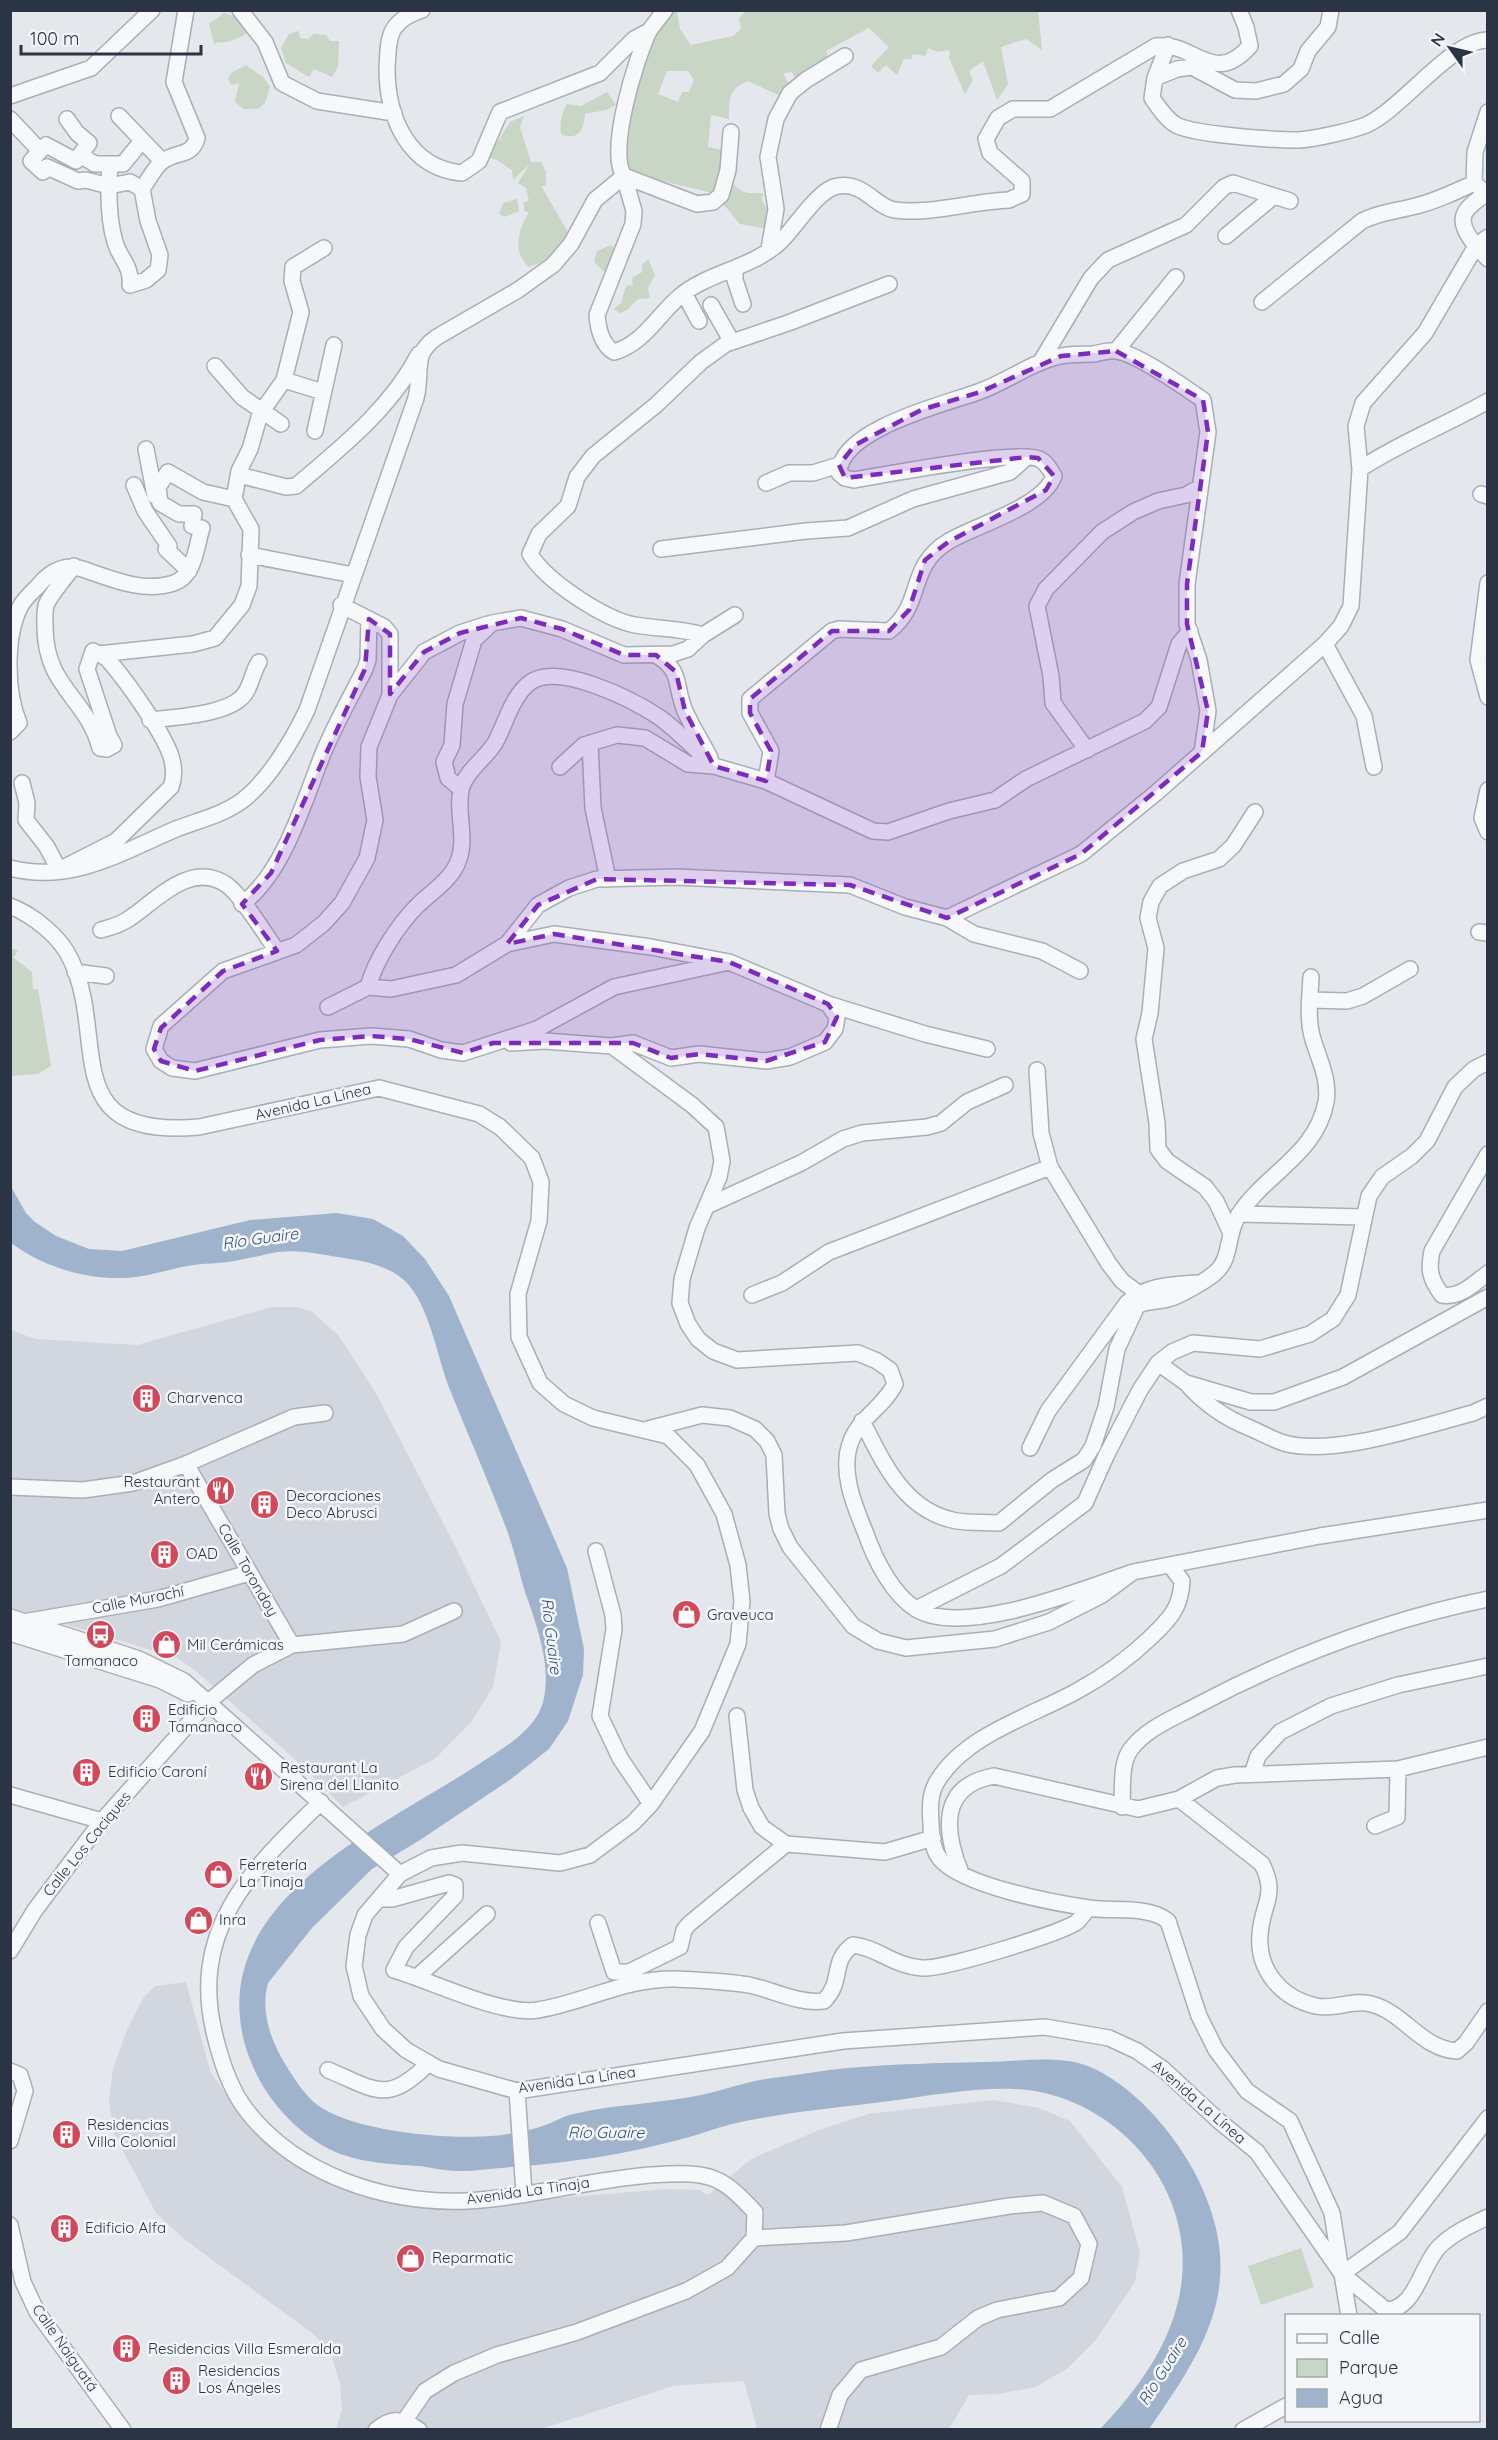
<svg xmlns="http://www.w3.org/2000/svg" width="1498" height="2440" font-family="Quicksand,sans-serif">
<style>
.built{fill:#d2d6de}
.green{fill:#c9d6c5;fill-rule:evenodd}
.water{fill:#9fb4cc}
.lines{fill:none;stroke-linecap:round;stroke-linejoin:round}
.minor-casing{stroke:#a9aeb7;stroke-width:18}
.minor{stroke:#f7f8fa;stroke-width:15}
.marked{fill:#7b2cbf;fill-opacity:0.2;stroke:#7b2cbf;stroke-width:4.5;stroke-dasharray:12 8;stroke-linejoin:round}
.labels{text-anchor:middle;stroke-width:5;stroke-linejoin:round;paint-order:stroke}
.street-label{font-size:15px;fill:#2b3445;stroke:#f4f6f9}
.poi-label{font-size:15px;fill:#2b3445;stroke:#f4f6f9;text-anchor:start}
.water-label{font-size:16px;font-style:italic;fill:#34527a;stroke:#f4f6f9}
</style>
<rect width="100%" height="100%" fill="#e4e7ec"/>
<!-- built -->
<path class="built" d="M272 1307H297L311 1311 339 1336 377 1395 456 1548 501 1642 493 1687 471 1722 436 1758 343 1807 299 1763 197 1672 178 1658 11 1608 10 1330 36 1339 137 1345Z
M186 1982 210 2071 244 2121 274 2151 307 2173 363 2197 396 2202 496 2203 668 2189 699 2190 708 2195 751 2159 819 2130 868 2114 994 2100 1039 2108 1070 2121 1122 2187 1140 2252 1135 2282 1095 2341 1068 2368 1035 2387 997 2394 969 2395 949 2429H757L744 2381 673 2386 541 2429H336L342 2409 340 2384 330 2351 312 2333 184 2239 156 2213 114 2134 109 2101 113 2069 128 2027 144 1997 155 1986Z"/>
<!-- green -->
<path class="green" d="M669 11H677L680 29 691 45 733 36 741 29 739 18 746 11H1038L1042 50 1026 39 1001 47 1008 84 997 100 983 61 969 71 973 80 965 94 949 58 950 50 938 52 928 48 925 56 913 54 911 59H904L897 75 886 65 878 73 871 66 889 47 869 28 826 51 828 56 795 78 792 72 783 73 789 85 778 95 748 81C728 89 729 99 729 119L711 115 708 147 723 150 716 194 646 177 625 167 635 87 649 37ZM667 71H688L694 80 689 92H682L678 102 658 94Z
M224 13 241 18 252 30C243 36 227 45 217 42L214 45 209 24Z
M299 31 300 38 308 39 314 34 326 35 330 41H339L338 67 332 77 314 69 309 77 286 63 281 48 289 34Z
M246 65 264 78 270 87 265 103 258 109H244L235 102 239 83 231 85 228 79 231 73Z
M607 92 616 105 606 110 585 114C584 130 579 140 562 135 558 128 562 111 567 104L581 106Z
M524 116 520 127 531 162H541L546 172V186H541L571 237 559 256 529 267C512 252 518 229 529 213L525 211 523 203 529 201 526 188 518 183 529 165 513 180 512 170 497 160 488 157 510 122Z
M730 185H735C742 195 752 193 763 193L762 201 766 207 774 211 769 229 740 224 724 205Z
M517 199 519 211 504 217 499 214 503 203Z
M611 245 618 252 609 270 603 271 594 262 597 251Z
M648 259 655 275 648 288 650 298 638 299 627 310 620 313 614 309 621 303 626 286 633 285 632 278 642 272V265Z
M10 948 18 950 14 958 32 972 33 989H38L51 1066 38 1074 11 1076Z
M1301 2248 1314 2287 1261 2305 1248 2266Z"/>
<!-- water -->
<path class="water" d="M10 1185 26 1213 35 1222 56 1236 89 1249 122 1251 250 1220 337 1213 373 1219 403 1236 425 1259 449 1296 567 1568 584 1649 583 1675 568 1721 549 1749 511 1779 420 1840 372 1869 312 1928 268 1983C260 2012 271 2042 287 2067 295 2080 304 2094 316 2104 353 2133 462 2142 508 2134 521 2132 535 2129 548 2124 556 2121 564 2116 573 2114 615 2104 658 2104 701 2095 725 2090 748 2081 773 2078 798 2075 823 2070 848 2068 893 2064 938 2063 984 2062 1016 2062 1054 2055 1085 2065 1132 2082 1177 2136 1198 2179 1248 2282 1207 2346 1149 2429H1100C1156 2371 1200 2300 1176 2216 1158 2153 1100 2102 1035 2091 991 2084 934 2095 890 2101 837 2108 784 2112 732 2124 715 2128 699 2135 682 2139 626 2154 570 2163 512 2167 495 2168 477 2171 459 2171 446 2171 433 2168 420 2166 389 2164 357 2163 329 2149 286 2126 254 2084 243 2037 212 1899 383 1827 476 1766 497 1752 523 1738 537 1716 548 1699 547 1672 543 1652 539 1631 531 1609 524 1589 518 1567 513 1546 505 1525 488 1480 468 1435 450 1390 437 1358 430 1305 405 1281 389 1266 365 1261 344 1258 323 1255 300 1249 278 1252 265 1254 252 1258 239 1260 222 1264 204 1263 187 1266 166 1270 143 1278 122 1278 82 1279 42 1266 11 1243Z"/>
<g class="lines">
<defs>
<path id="minor" d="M240 10 265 42 282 83 317 101 394 113
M422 10C411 14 403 17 395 27 387 37 388 56 387 68 387 117 408 168 462 173L479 161 500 112 600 73 634 39 649 31C636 59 607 151 624 176L697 204 713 202 721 195 728 170 731 132
M649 31 665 10
M1168 45 1155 78 1152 98C1159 108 1166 119 1176 125 1195 135 1276 140 1299 140 1314 139 1351 131 1366 125 1402 109 1451 40 1488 40
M1155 78 1177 69 1192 67 1235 90 1256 91 1284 84 1301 69 1308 51 1328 27 1331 10
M10 96 91 68 152 10
M119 116 162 161
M10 119 40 151 46 145 76 161 80 155 95 164H123L141 142
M67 119 77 133 89 143 80 155
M40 151 31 161 43 172 47 167 78 181 86 180 109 186 130 182 142 189
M110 165C108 190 108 218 115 242 120 259 132 266 130 285L146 280 158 270 160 255 148 221 142 189C148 181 155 166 163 161 177 151 192 157 197 138L174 82 186 10
M1481 189 1474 183 1475 152 1488 112
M1226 236 1274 196
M1488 237 1476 246 1488 259
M769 249 776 209 768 157 776 119 790 93 806 80 845 56
M735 270V280L743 304
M684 293 699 321
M1262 302 1362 221C1380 212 1397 211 1416 206 1436 201 1455 192 1474 183
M711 305 732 342
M1116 351 1176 277
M1040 363 1091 278 1108 260 1186 225 1224 187 1233 183 1290 201
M215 366 242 397 281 424
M284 380 323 392
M315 431 334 345
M146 449 155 496
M1360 469C1401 442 1446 425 1488 401
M239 475 286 487 296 486C342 447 391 408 419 354
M766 483 789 473H813L839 465
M134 485 145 511 169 546 166 549 189 571
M1481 494 1488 496
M661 549 806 531 848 528 913 499 1010 472 1027 457
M249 555 353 575
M1488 583 1478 660 1488 697
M341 605 384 627 390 634V695L369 747 368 777 375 820 367 858 342 903 324 923 296 945 223 971 161 1026 154 1049 161 1061 172 1068 195 1071 320 1040 371 1036 409 1039 441 1050 463 1053 537 1029 614 987 729 962
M703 635C680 628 658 629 635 625 604 619 546 581 530 554L539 534 568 506 577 477 593 456 656 405 701 362 726 344 788 323 889 284
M1325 644 1364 716 1374 767
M99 654 193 644 215 638 242 605 249 586 251 529 234 499 239 471 250 449 260 414 284 380 301 312 292 281 293 267 324 248
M656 655C683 671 674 685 685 711 692 727 702 742 710 758
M390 695 424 652 460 633 488 624
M150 720C175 717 233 715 246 692 252 682 253 671 259 662
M10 732 19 723C6 692 5 638 20 607 24 599 32 592 38 586 47 575 58 567 72 567 79 567 88 571 94 573 119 582 147 592 174 583 195 576 196 546 202 528L192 526 194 514H179L160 503 158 487 168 472 203 492 234 499
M590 743 593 808 608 879
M1087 750 1053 703 1051 676 1037 606 1046 589 1102 532 1133 512 1158 501 1186 495 1200 487
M560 767 584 745 617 735 645 738 688 764 714 766 766 781 771 751 750 713V699L832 631 839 629 889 631C925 603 906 567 949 541 976 525 1043 507 1054 476 1050 469 1046 462 1039 459 1018 449 884 475 854 480L845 478 839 473C840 429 945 404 978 392 1007 382 1031 362 1061 356 1071 354 1083 354 1093 354 1100 353 1109 350 1116 351 1137 353 1184 387 1203 400L1208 432 1187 584V624L1199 660 1208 711 1202 752
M766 781 873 831 888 832 949 811 995 800 1026 779 1145 721 1159 707 1179 644 1190 631
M22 783 27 803 26 820 47 847 59 870 116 841 171 787C174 779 174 768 172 760 167 737 125 679 109 661 105 656 98 654 93 651L87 669 109 736 114 745 107 749 100 748C86 696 45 688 45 626 45 619 44 609 47 603 54 590 65 578 74 566
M461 789 448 778 444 762 452 745 455 704 474 640 492 623 521 618 562 629 624 655 673 654 688 649 703 635 735 615
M1488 790 1482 818 1488 832
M10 868C72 884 122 852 176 829 199 820 223 815 243 800 269 780 293 739 307 710L416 398C423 370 411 355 437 337L518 290 553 265 571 244 595 200 624 176 634 211 633 224 597 315C598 328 602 345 614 352 643 344 658 315 679 297 706 273 750 269 779 243 795 229 817 189 838 186 865 182 875 207 895 210 927 215 975 201 1009 200L1022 194V181L990 153 986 139 998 118 1013 109H1050L1156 46C1194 41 1213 88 1250 46L1246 27 1239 10
M242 904C285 872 304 800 324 751 336 723 351 696 365 669L368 660 369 619
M10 906C33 915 61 937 71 960 109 1040 55 1139 199 1127L379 1088 479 1114 500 1127 532 1158 541 1182 539 1221 518 1294 519 1337 540 1383 564 1404 593 1418 668 1436 697 1465 724 1514 738 1565 742 1601 738 1644 702 1731 651 1804 633 1823 590 1855 560 1863 462 1853 431 1858 400 1874 365 1915 358 1935 354 1966 361 1996 383 2029 406 2050 439 2069 517 2091 843 2041 1045 2027 1109 2038 1137 2051 1163 2069 1219 2121 1257 2152 1342 2274 1349 2316
M947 918 974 934 1042 951 1080 971
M101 930C111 927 121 925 130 918 157 900 191 860 227 885 242 896 265 934 277 951
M1479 932 1488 933
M507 944 554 934 651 947 729 962 828 1004 837 1017 835 1029 825 1042 790 1057 766 1061 699 1054 671 1058 633 1043 612 1046
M75 972 106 976
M368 987C375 961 397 926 417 906 431 892 453 879 459 859 467 836 455 808 462 786 469 768 485 759 495 743 506 723 511 699 528 684 556 660 633 700 659 717 675 728 698 752 714 766
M1310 1000 1347 1001 1363 996 1410 969
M828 1004 925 1034 987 1049
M328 1007 368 987 391 989 456 975 507 944 538 905 569 888 597 879 676 877 850 885 905 907 947 918 1081 854 1156 793 1325 644 1341 626 1351 606 1360 469 1356 426 1363 403 1425 333 1476 246C1455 220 1460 210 1488 193
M511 1043 544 1041 612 1046 692 1105 716 1127 722 1161 719 1177 697 1228 682 1279 680 1303 688 1324 698 1339 713 1351 737 1360 858 1353 877 1361 890 1370 895 1384C884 1407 860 1417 851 1441 839 1471 855 1507 866 1534 875 1560 893 1595 916 1609 964 1638 1083 1589 1133 1572
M1037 1070 1041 1133 1050 1167 1109 1264 1122 1281 1138 1293
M1488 1154 1432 1251C1428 1270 1430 1279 1442 1295 1461 1298 1473 1284 1488 1273
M709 1205 801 1163 843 1139 862 1133 927 1127 941 1123 967 1102 1005 1085
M1239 1214 1363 1217
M1230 1231 1216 1201 1205 1187 1167 1161 1158 1149 1157 1123 1144 1039 1150 1013 1156 948 1148 918 1151 902 1160 886 1183 871 1219 859 1233 846 1255 812
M752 1295 782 1283 829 1252 1050 1167
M1158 1363 1186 1383 1251 1402H1274L1343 1377 1488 1297
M1187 1384C1203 1403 1227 1419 1250 1428 1261 1433 1272 1439 1284 1443 1334 1457 1423 1426 1473 1413L1488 1406
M862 1421C884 1464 905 1512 957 1521 970 1523 985 1522 999 1523L1052 1480 1084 1460 1093 1446 1106 1407 1117 1349 1137 1306C1147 1300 1157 1302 1168 1299 1178 1297 1207 1280 1215 1273 1232 1259 1226 1235 1238 1216 1264 1174 1316 1155 1326 1102 1330 1079 1318 1058 1312 1036 1307 1017 1310 997 1311 977
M648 1429 702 1415 730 1418 755 1429 767 1441 774 1455 777 1514 781 1529 790 1547 853 1626 878 1641 906 1648 995 1639 1049 1622 1102 1595 1133 1572 1320 1536 1488 1510
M1030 1448 1048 1411 1127 1303C1146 1285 1171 1285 1196 1283
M186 1464 292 1645
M10 1487 83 1490 133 1483 186 1464 294 1417 325 1413
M596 1551 613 1615 614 1629 600 1716 620 1758 651 1804
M1170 1565 1182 1581C1181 1608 1169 1620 1150 1638 1129 1658 1103 1677 1077 1691 1032 1716 967 1734 938 1780 929 1794 930 1809 931 1824 931 1835 933 1850 940 1859 963 1886 1054 1903 1089 1908 1113 1912 1148 1905 1168 1921L1199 2016 1216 2050 1247 2091 1290 2121 1332 2213 1341 2271
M916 1609 1001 1566 1085 1503 1106 1456 1140 1390 1158 1363 1172 1352 1193 1343 1260 1349 1310 1334 1333 1319 1348 1295 1369 1196 1382 1177 1412 1156 1427 1141 1455 1087 1474 1069 1488 1062
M10 1617 139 1659 184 1681 400 1874
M29 1621 158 1599 249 1573
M10 1633 160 1680 188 1694
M737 1716 745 1790 751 1808 762 1827 786 1844 885 1852 933 1838
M1252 1774 1258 1756 1280 1732 1331 1706 1398 1685 1488 1666
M10 1795 102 1821
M1179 1799 1262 1864C1278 1895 1262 1904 1260 1934 1257 1970 1281 1998 1316 2006 1334 2010 1354 1999 1371 2004 1404 2012 1421 2049 1457 2051L1466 2043 1488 2011
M321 1802C249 1871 187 1932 216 2040 222 2064 232 2092 247 2111 297 2175 386 2204 466 2201 527 2198 588 2180 650 2175 669 2174 690 2172 709 2177 728 2182 742 2199 755 2212L754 2238
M1122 1807C1123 1789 1120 1763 1131 1749 1147 1728 1174 1718 1196 1706 1288 1657 1385 1620 1488 1599
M1375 1826 1397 1817 1398 1769
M961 1873C944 1831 939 1786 994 1776L1138 1809 1179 1799 1217 1778 1235 1775 1398 1769 1488 1747
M379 1899H392L449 1883 455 1885V1896L406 1947 394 1970C432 1981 502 2016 538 2010 586 2002 626 1978 676 1979 699 1980 726 1981 749 1985 774 1990 797 2004 824 2001 844 1981 830 1961 853 1945 877 1947 893 1966 922 1968 942 1970 1059 1934 1077 1922 1081 1918 1085 1912 1089 1908
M598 1923 614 1972H629L680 1947 684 1930 689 1924 786 1844
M10 1951 35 1910 102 1821 206 1704 253 1665 292 1645 403 1634 454 1611
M417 1977 487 1914
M328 2070C376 2090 387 2105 429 2063
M10 2071 20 2075 25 2091 10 2141
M517 2091 524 2193
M10 2225 23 2282 37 2312 123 2430
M1342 2274 1400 2232 1488 2118
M1342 2274 1386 2310C1416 2310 1421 2264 1440 2246 1453 2233 1471 2225 1488 2217
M405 2420 425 2391 454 2373 497 2355 577 2332 686 2291 727 2268 754 2238 846 2233 1009 2206 1043 2203 1074 2216 1089 2244 1081 2278 1059 2298 997 2310 978 2318 941 2347 861 2370 840 2395 828 2430
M376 2430C392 2417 403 2418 419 2430
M1243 2430 1286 2406"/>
</defs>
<!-- minor casing -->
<use href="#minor" class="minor-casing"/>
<!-- minor -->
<use href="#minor" class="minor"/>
</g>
<!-- marked area -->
<path class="marked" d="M1116 351 1203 400 1208 432 1187 584V624L1208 711 1202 752 1081 854 947 918 850 885 597 879 538 905 507 944 554 934 729 962 828 1004 837 1017 825 1042 766 1061 699 1054 671 1058 633 1043H493L463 1053 409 1039 371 1036 320 1040 195 1071 161 1061 154 1049 161 1028 223 971 277 951 242 904 271 873 365 669 369 619 390 634V694L424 652 460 633 521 618 562 629 624 655H656L676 672 685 711 714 766 766 781 771 751 750 713V699L832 631H889L909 610 925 560 948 542 1046 490 1054 476 1038 458 1027 457 845 478 839 465 855 445 921 410 980 392 1061 356Z"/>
<!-- icons -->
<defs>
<symbol id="building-disc" viewBox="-11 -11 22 22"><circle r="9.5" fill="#d1495b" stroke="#f4f6f9"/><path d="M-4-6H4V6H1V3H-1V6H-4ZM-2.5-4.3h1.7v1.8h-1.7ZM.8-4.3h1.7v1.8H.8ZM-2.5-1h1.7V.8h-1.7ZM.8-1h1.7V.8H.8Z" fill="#fff"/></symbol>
<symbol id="restaurant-disc" viewBox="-11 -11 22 22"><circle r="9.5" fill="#d1495b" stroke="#f4f6f9"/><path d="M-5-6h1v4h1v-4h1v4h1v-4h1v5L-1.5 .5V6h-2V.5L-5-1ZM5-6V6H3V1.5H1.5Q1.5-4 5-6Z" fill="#fff"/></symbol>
<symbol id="shop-disc" viewBox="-11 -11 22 22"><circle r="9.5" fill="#d1495b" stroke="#f4f6f9"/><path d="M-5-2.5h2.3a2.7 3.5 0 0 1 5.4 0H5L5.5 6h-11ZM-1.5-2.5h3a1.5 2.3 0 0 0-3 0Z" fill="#fff"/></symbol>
<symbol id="bus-disc" viewBox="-11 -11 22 22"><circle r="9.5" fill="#d1495b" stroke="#f4f6f9"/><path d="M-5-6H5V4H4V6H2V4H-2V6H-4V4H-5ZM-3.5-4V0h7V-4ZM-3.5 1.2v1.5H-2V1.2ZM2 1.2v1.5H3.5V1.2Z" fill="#fff"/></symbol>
</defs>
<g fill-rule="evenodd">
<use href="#building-disc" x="130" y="1382" width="33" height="33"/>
<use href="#restaurant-disc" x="204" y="1474" width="33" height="33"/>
<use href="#building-disc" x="248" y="1488" width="33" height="33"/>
<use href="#building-disc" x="148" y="1538" width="33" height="33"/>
<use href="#shop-disc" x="670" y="1598" width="33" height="33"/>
<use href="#bus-disc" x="84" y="1618" width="33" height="33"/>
<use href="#shop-disc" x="150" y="1628" width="33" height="33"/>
<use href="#building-disc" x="130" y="1702" width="33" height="33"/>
<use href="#building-disc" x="70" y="1756" width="33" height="33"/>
<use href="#restaurant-disc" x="242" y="1760" width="33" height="33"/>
<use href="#shop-disc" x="202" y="1858" width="33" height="33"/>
<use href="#shop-disc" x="182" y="1904" width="33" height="33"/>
<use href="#building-disc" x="50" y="2118" width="33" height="33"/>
<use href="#building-disc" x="48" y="2212" width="33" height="33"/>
<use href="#shop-disc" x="394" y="2242" width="33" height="33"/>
<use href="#building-disc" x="110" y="2332" width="33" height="33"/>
<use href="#building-disc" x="160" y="2364" width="33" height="33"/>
</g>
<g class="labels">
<!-- street labels -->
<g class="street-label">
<text transform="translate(313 1102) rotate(-13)" y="5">Avenida La Línea</text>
<text transform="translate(248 1570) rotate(60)" y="5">Calle Torondoy</text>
<text transform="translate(138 1600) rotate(-11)" y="5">Calle Murachí</text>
<text transform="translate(87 1844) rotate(-51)" y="5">Calle Los Caciques</text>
<text transform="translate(577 2080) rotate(-8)" y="5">Avenida La Línea</text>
<text transform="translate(1199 2102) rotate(41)" y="5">Avenida La Línea</text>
<text transform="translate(528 2191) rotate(-8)" y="5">Avenida La Tinaja</text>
<text transform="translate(65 2348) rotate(55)" y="5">Calle Naiguatá</text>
</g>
<!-- poi labels -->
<g class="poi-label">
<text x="167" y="1403">Charvenca</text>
<text x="200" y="1487" text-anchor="end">Restaurant<tspan x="200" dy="17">Antero</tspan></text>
<text x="286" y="1501">Decoraciones<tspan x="286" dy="17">Deco Abrusci</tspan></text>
<text x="186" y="1559">OAD</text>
<text x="707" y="1620">Graveuca</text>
<text x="187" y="1650">Mil Cerámicas</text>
<text x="101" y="1666" text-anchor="middle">Tamanaco</text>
<text x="168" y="1715">Edificio<tspan x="168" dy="17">Tamanaco</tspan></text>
<text x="280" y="1773">Restaurant La<tspan x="280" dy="17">Sirena del Llanito</tspan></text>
<text x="108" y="1777">Edificio Caroní</text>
<text x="239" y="1870">Ferretería<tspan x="239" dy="17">La Tinaja</tspan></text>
<text x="219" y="1925">Inra</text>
<text x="87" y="2130">Residencias<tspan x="87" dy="17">Villa Colonial</tspan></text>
<text x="85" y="2233">Edificio Alfa</text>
<text x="432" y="2263">Reparmatic</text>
<text x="148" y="2354">Residencias Villa Esmeralda</text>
<text x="198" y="2376">Residencias<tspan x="198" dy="17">Los Ángeles</tspan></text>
</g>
<!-- water labels -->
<g class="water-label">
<text transform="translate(260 1238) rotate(-8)" y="6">Río Guaire</text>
<text transform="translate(552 1636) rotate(83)" y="6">Río Guaire</text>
<text x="606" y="2138">Río Guaire</text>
<text transform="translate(1162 2371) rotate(-58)" y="6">Río Guaire</text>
</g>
</g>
<!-- border -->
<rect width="1498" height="2440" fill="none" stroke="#2b3445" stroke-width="24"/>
<!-- legend -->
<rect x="1285" y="2314" width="195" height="108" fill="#f4f6f9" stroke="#a4a8b1" stroke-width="1.5"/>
<rect x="1297" y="2334" width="30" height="9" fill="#f7f8fa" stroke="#a4a8b1" stroke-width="1.5"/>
<text x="1339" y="2344" font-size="18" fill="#2b3445">Calle</text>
<rect x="1297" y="2359" width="30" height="18" fill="#c9d6c5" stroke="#a4a8b1" stroke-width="1.5"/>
<text x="1339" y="2374" font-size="18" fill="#2b3445">Parque</text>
<rect x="1297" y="2389" width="30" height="18" fill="#9fb4cc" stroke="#a4a8b1" stroke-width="1.5"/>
<text x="1339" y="2404" font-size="18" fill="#2b3445">Agua</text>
<!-- north arrow -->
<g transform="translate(1450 48) rotate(304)" stroke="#f4f6f9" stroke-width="4.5" paint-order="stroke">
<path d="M0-4.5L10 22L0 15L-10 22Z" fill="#2b3445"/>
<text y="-9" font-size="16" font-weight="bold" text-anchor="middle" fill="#2b3445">N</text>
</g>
<!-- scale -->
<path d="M21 45v9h180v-9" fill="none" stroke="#2b3445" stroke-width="3"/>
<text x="30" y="45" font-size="18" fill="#2b3445" stroke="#f4f6f9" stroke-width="4.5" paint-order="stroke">100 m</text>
</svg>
